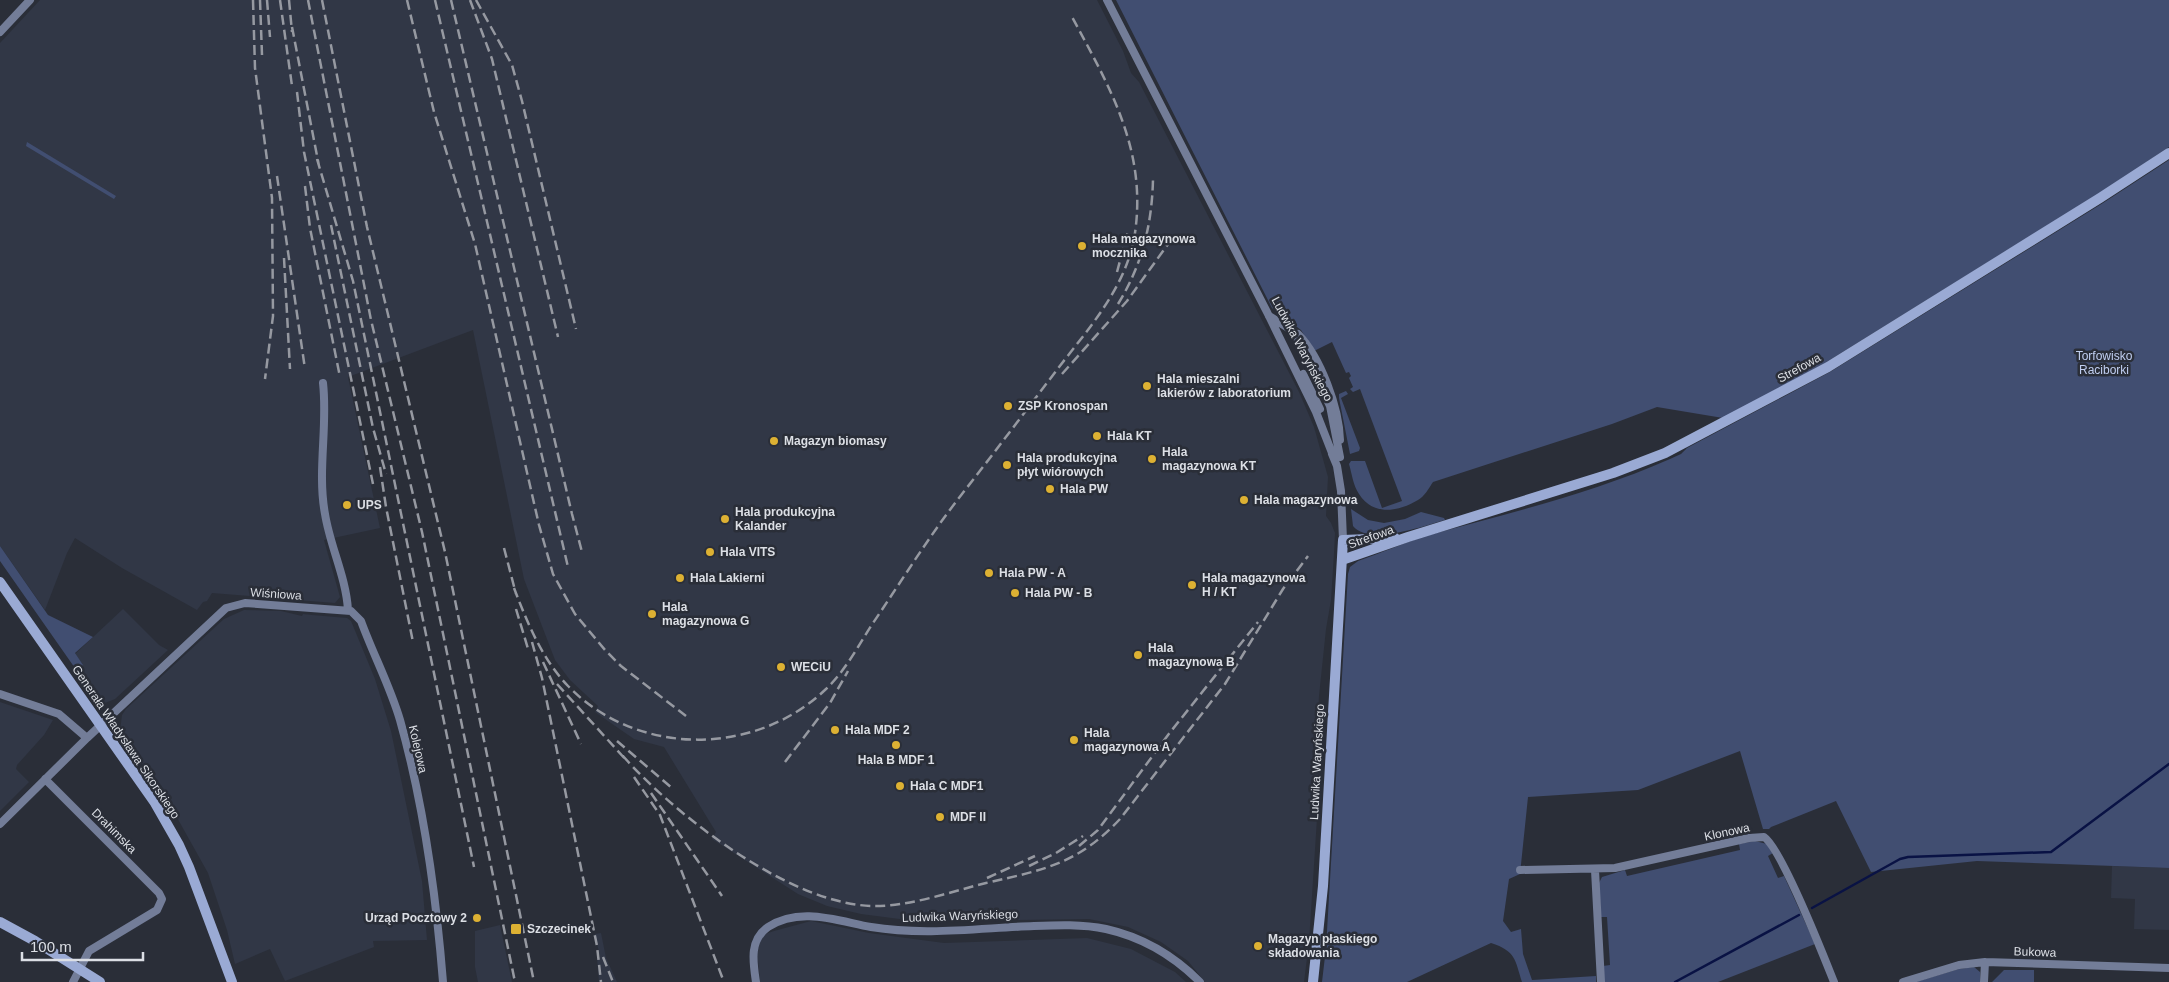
<svg xmlns="http://www.w3.org/2000/svg" width="2169" height="982" font-family="Helvetica,sans-serif">
<style>
.built{fill:#313746}
.green{fill:#414e71}
.lines{fill:none;stroke-linecap:round;stroke-linejoin:round}
.stream{stroke:#091244;stroke-width:2.5}
.street{stroke:#737d98;stroke-width:8}
.secondary{stroke:#9aaad4;stroke-width:10}
.rail{stroke:#9699a1;stroke-width:2.5;stroke-dasharray:10 5;stroke-linecap:butt}
.poi-dot{fill:#ddb133;stroke:#2a2e38;stroke-width:2}
.labels{text-anchor:middle;stroke-width:5;stroke-linejoin:round;paint-order:stroke}
.poi-label{font-size:12px;font-weight:bold;fill:#dcdfe5;stroke:#2a2e38;text-anchor:start}
.street-label{font-size:12px;fill:#dcdfe5;stroke:#2a2e38}
.park-label{font-size:12px;fill:#c0cef0;stroke:#2a2e38}
</style>
<rect width="100%" height="100%" fill="#2a2e38"/>
<!-- built -->
<path class="built" d="M40 0H1097L1123 51 1131 73 1139 82 1299 392 1314 427 1328 477 1326 516 1331 523 1335 533 1334 553 1331 600 1326 629 1319 696 1318 715 1323 726 1309 942 1304 982H1205L1188 961 1161 942 1128 927 1089 919 1013 920V917L915 921 861 914 827 906 798 894 712 839 716 832 664 747 634 739 595 712 598 706 570 680 555 660 524 579 473 330 348 377 380 528 324 540 340 597 335 603 212 593 207 601 203 602 197 610 122 568 75 538 67 553 45 610 0 546V43Z
M123 609 159 645 168 650 115 699 105 703 97 699 77 671 83 665 75 654Z
M244 610 281 611 302 616 303 614 312 615 347 618 351 621 375 679 391 731 422 881 427 940 373 941 374 947 285 981 270 949 235 964 227 930 208 873 175 814 120 731 122 715 126 709 224 619Z
M0 702 53 720 44 735 17 765 16 769 29 782 0 811Z
M2112 866 2169 868V930L2134 929 2135 899 2111 898Z
M811 921 869 933 944 943 1087 938 1131 949 1175 972 1186 982H760L757 951 761 939 765 934 774 931Z
M500 925 512 982H478L475 967V931Z
M601 933 606 958 617 982H599L597 958 600 957 595 934Z"/>
<!-- green -->
<path class="green" d="M1116 0H2169V147L2098 194 1825 363 1723 418 1657 407 1612 424 1433 482C1429 488 1424 497 1418 500 1398 512 1373 516 1359 494 1353 485 1352 474 1349 464L1351 461H1365L1382 508 1402 501 1360 389 1353 392 1350 389 1353 387 1349 378 1351 376 1349 372 1346 373 1332 342 1314 351 1301 330 1272 308Z
M27 142 116 196 114 199 26 146Z
M2169 160V868L1977 861 1871 872 1836 801 1771 827 1769 829H1763L1740 751 1638 790 1528 797 1520 874 1509 879 1503 921 1511 932 1521 929 1523 954 1532 980 1596 976V982H1522C1515 960 1516 951 1491 943L1407 982H1322L1326 948 1348 574 1350 567 1358 561C1382 553 1405 542 1429 535 1510 513 1593 493 1670 459L1681 454 1687 448 1830 372 2103 203Z
M1346 391 1348 394 1341 398 1360 448 1359 451 1350 454 1339 398V394Z
M1351 509 1368 520 1384 523 1405 519 1421 512 1444 518 1445 520C1424 526 1369 546 1353 526Z
M0 546 48 615 93 637 75 653 83 665 77 671 0 561Z
M1755 841 1767 844 1773 853 1768 856 1778 878 1784 876 1815 944 1718 982H1604L1603 966 1610 965 1607 917H1601L1599 883 1602 877 1625 870 1627 876 1740 850 1739 844Z
M1974 967 1980 972V982H1915L1959 969Z
M2004 970H2034V982H1992Z"/>
<g class="lines">
<!-- stream -->
<path class="stream" d="M1812 908 1900 859 1908 857 2051 852 2169 764
M1675 982 1799 915"/>
<!-- street -->
<path class="street" d="M1107 0 1269 316 1316 412 1334 458
M0 32 30 0
M1269 316 1293 331 1305 352 1330 406 1340 457
M1298 334C1321 358 1339 408 1340 440
M1303 374 1320 409
M323 383C328 426 317 471 325 514 330 546 346 577 348 610
M1332 454 1337 466 1341 491 1343 540
M0 694 59 714 87 738
M45 779 159 893 162 899 157 910 89 951 73 982
M0 824 87 738 226 608 245 603 351 611 361 621C373 654 390 686 400 720 424 805 436 894 443 982
M1520 870 1615 868 1749 838 1764 837C1782 849 1824 957 1834 982
M1595 870 1601 982
M756 982C753 962 749 940 768 927 800 906 838 921 871 927 925 936 980 928 1034 926 1058 925 1082 924 1106 929 1142 937 1174 956 1200 982
M1903 982 1959 965 1985 962 2169 968
M1984 982 1985 962"/>
<!-- secondary -->
<path class="secondary" d="M1342 560 1408 537 1613 473 1665 453 1828 367 2100 198 2169 153
M0 582 155 803 179 845 189 867 232 982
M0 922 35 941 100 982
M1313 982 1323 886 1343 540 1395 538"/>
<!-- rail -->
<path class="rail" d="M253 0 255 68 272 198 273 316 265 379
M260 0 262 55
M267 0 270 37
M280 0 292 86
M289 0 292 32
M308 0 371 320 422 532 515 982
M322 0 367 227 445 552 534 982
M407 0 434 112 475 244 539 525 553 574 575 614 605 650 621 666 686 716
M435 0 568 567
M451 0 572 514 582 552
M470 0 492 59 558 337
M476 0 512 65 522 101 576 329
M292 27 319 166
M297 92 304 152 373 484
M317 159 353 281 474 867
M277 176 305 369
M305 186 310 228 340 377
M331 225 373 428 386 474
M284 258 290 369
M1117 272 1128 231
M1118 304C1142 265 1152 225 1153 179
M1062 374 1127 301 1171 240
M380 467 386 507 413 642
M504 548 516 594
M514 588C527 622 542 659 568 686 637 757 755 757 826 689 845 671 857 648 871 626 901 582 929 536 962 494 994 453 1025 412 1056 371 1088 329 1127 287 1135 233 1147 149 1109 86 1071 15
M516 609 529 652
M532 642 542 678 597 946 601 982
M543 662 581 744
M557 684 627 761
M617 741 672 788
M623 756C676 816 792 906 875 906 911 906 950 892 986 883 1043 870 1078 864 1120 819L1225 684 1283 589 1308 556
M785 762 830 703 848 671
M634 777 660 815 724 982
M651 793 722 896
M1079 846 1098 830 1168 735 1258 622
M1029 866 1056 853 1083 836
M987 878 1035 856
M603 957 613 982"/>
</g>
<!-- markers -->
<g class="poi-dot">
<circle cx="1082" cy="246" r="5"/>
<circle cx="1147" cy="386" r="5"/>
<circle cx="1008" cy="406" r="5"/>
<circle cx="1097" cy="436" r="5"/>
<circle cx="774" cy="441" r="5"/>
<circle cx="1152" cy="459" r="5"/>
<circle cx="1007" cy="465" r="5"/>
<circle cx="1050" cy="489" r="5"/>
<circle cx="1244" cy="500" r="5"/>
<circle cx="347" cy="505" r="5"/>
<circle cx="725" cy="519" r="5"/>
<circle cx="710" cy="552" r="5"/>
<circle cx="989" cy="573" r="5"/>
<circle cx="680" cy="578" r="5"/>
<circle cx="1192" cy="585" r="5"/>
<circle cx="1015" cy="593" r="5"/>
<circle cx="652" cy="614" r="5"/>
<circle cx="1138" cy="655" r="5"/>
<circle cx="781" cy="667" r="5"/>
<circle cx="835" cy="730" r="5"/>
<circle cx="1074" cy="740" r="5"/>
<circle cx="896" cy="745" r="5"/>
<circle cx="900" cy="786" r="5"/>
<circle cx="940" cy="817" r="5"/>
<circle cx="477" cy="918" r="5"/>
<rect x="510" y="923" width="12" height="12" rx="2.5"/>
<circle cx="1258" cy="946" r="5"/>
</g>
<g class="labels">
<!-- poi labels -->
<g class="poi-label">
<text x="1092" y="243">Hala magazynowa<tspan x="1092" dy="14">mocznika</tspan></text>
<text x="1157" y="383">Hala mieszalni<tspan x="1157" dy="14">lakierów z laboratorium</tspan></text>
<text x="1018" y="410">ZSP Kronospan</text>
<text x="1107" y="440">Hala KT</text>
<text x="784" y="445">Magazyn biomasy</text>
<text x="1162" y="456">Hala<tspan x="1162" dy="14">magazynowa KT</tspan></text>
<text x="1017" y="462">Hala produkcyjna<tspan x="1017" dy="14">płyt wiórowych</tspan></text>
<text x="1060" y="493">Hala PW</text>
<text x="1254" y="504">Hala magazynowa</text>
<text x="357" y="509">UPS</text>
<text x="735" y="516">Hala produkcyjna<tspan x="735" dy="14">Kalander</tspan></text>
<text x="720" y="556">Hala VITS</text>
<text x="999" y="577">Hala PW - A</text>
<text x="690" y="582">Hala Lakierni</text>
<text x="1202" y="582">Hala magazynowa<tspan x="1202" dy="14">H / KT</tspan></text>
<text x="1025" y="597">Hala PW - B</text>
<text x="662" y="611">Hala<tspan x="662" dy="14">magazynowa G</tspan></text>
<text x="1148" y="652">Hala<tspan x="1148" dy="14">magazynowa B</tspan></text>
<text x="791" y="671">WECiU</text>
<text x="845" y="734">Hala MDF 2</text>
<text x="1084" y="737">Hala<tspan x="1084" dy="14">magazynowa A</tspan></text>
<text x="896" y="764" text-anchor="middle">Hala B MDF 1</text>
<text x="910" y="790">Hala C MDF1</text>
<text x="950" y="821">MDF II</text>
<text x="467" y="922" text-anchor="end">Urząd Pocztowy 2</text>
<text x="527" y="933">Szczecinek</text>
<text x="1268" y="943">Magazyn płaskiego<tspan x="1268" dy="14">składowania</tspan></text>
</g>
<!-- street labels -->
<g class="street-label">
<text transform="translate(1302 349) rotate(62)" y="4">Ludwika Waryńskiego</text>
<text transform="translate(1799 368) rotate(-29)" y="4">Strefowa</text>
<text transform="translate(1371 537) rotate(-20)" y="4">Strefowa</text>
<text transform="translate(276 594) rotate(4)" y="4">Wiśniowa</text>
<text transform="translate(126 742) rotate(56)" y="4">Generała Władysława Sikorskiego</text>
<text transform="translate(418 749) rotate(77)" y="4">Kolejowa</text>
<text transform="translate(1317 762) rotate(-87)" y="4">Ludwika Waryńskiego</text>
<text transform="translate(114 831) rotate(45)" y="4">Drahimska</text>
<text transform="translate(1727 832) rotate(-12)" y="4">Klonowa</text>
<text transform="translate(960 916) rotate(-2)" y="4">Ludwika Waryńskiego</text>
<text transform="translate(2035 952) rotate(2)" y="4">Bukowa</text>
</g>
<!-- park labels -->
<g class="park-label">
<text x="2104" y="360">Torfowisko<tspan x="2104" dy="14">Raciborki</tspan></text>
</g>
</g>
<!-- scale -->
<path d="M22 952v8h121v-8" fill="none" stroke="#dcdfe5" stroke-width="2.5"/>
<text x="30" y="952" font-size="15" fill="#dcdfe5" stroke="#2a2e38" stroke-width="4" paint-order="stroke">100 m</text>
</svg>
